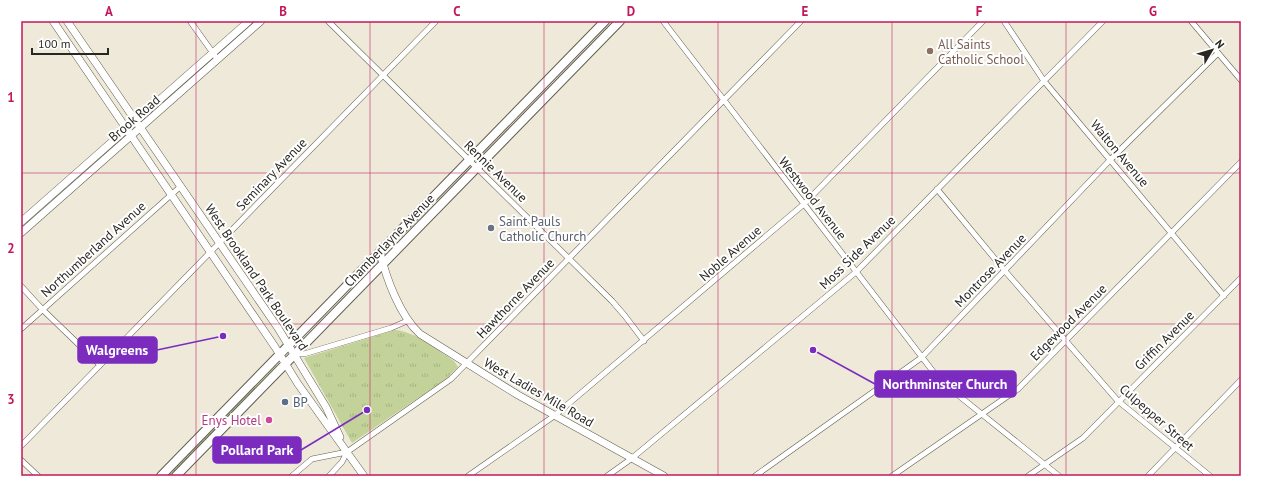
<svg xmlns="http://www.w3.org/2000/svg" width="1262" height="497" font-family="'PT Sans',sans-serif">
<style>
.grass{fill:url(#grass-dots)}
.park{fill:url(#park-tufts)}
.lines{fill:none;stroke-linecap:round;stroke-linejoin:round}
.street-casing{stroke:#636051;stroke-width:6}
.secondary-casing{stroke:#636051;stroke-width:8}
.primary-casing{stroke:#636051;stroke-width:10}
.street{stroke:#fff;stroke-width:5}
.secondary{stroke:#fff;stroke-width:7}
.primary{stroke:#fff;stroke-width:8}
.grid{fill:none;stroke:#c2185b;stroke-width:1;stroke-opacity:0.55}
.education-dot{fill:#8d6e63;stroke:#fff;stroke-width:1.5}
.worship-dot{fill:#6b7280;stroke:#fff;stroke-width:1.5}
.service-dot{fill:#5c6f8a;stroke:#fff;stroke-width:1.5}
.hotel-dot{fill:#d1479c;stroke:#fff;stroke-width:1.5}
.labels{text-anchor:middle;stroke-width:4;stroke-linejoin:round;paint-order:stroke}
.education-label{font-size:13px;fill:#785e54;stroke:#fff;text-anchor:start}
.street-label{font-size:13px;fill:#292721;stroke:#fff}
.worship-label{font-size:13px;fill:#5b616d;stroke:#fff;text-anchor:start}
.service-label{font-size:13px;fill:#4e5e75;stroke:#fff;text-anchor:start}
.hotel-label{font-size:13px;fill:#b23c85;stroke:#fff;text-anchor:end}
.leader{fill:none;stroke:#7b2cbf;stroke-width:1.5}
.callout-dot{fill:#7b2cbf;stroke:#fff;stroke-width:1.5}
.callout{fill:#7b2cbf;stroke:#7b2cbf;stroke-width:1.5}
.callout-label{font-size:14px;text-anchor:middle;font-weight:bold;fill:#fff}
.neatline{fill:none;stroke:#c2185b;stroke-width:1.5}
.grid-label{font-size:13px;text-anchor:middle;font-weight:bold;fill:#c2185b}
</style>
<defs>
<pattern id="grass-dots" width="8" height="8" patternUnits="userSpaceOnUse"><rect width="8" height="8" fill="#c2d299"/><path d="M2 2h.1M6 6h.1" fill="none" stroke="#a7b484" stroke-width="1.8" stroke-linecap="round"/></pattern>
<pattern id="park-tufts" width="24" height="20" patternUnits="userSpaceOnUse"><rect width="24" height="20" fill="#c2d299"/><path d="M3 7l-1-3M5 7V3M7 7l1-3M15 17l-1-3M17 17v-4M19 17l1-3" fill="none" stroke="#a7b484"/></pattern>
</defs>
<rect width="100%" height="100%" fill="#eee9d9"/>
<!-- grass -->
<path class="grass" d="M275 364 277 366 172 476H165Z"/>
<!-- park -->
<path class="park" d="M395 330C417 332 437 350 454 361L458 367 446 379 352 443 304 358Z"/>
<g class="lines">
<defs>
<path id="street" d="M190 21 218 60
M328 21 612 301 625 316 644 341
M663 21 935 374 948 387 1059 476
M1004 21 1044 81 1224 296
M1191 21 1241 80
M937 189 1005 271 1118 401 1210 476
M21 286 42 309 100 365
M21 329 181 186
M295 354H304L391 328 407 321
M21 446 436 21
M21 460 38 476
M292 476 312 459 347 452
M329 476 342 462 347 452 451 379 801 21
M468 476 554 416 804 204 983 21
M607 476 631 459 856 272 1103 21
M755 476 921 358 1111 159 1218 53
M892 476 1018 389 1241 162
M1028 476 1083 438 1241 278
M1148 476 1241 380"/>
<path id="secondary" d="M53 21 275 347 298 384 364 476
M67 21 278 328 326 407 340 437
M21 222 249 21
M21 233 261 21
M380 252C386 278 400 316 420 334L518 395 664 476"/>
<path id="primary" d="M161 476 605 21
M176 476 620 21"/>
</defs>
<!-- street casing -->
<use href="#street" class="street-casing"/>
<!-- secondary casing -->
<use href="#secondary" class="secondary-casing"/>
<!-- primary casing -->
<use href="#primary" class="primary-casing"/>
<!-- street -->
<use href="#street" class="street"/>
<!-- secondary -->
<use href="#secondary" class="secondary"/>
<!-- primary -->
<use href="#primary" class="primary"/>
</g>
<!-- grid -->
<path class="grid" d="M196 21V476M370 21V476M544 21V476M718 21V476M892 21V476M1066 21V476M21 173H1241M21 324H1241"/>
<!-- markers -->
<circle class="education-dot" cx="930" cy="51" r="4"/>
<circle class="worship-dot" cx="491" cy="228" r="4"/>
<circle class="service-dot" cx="285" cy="402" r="4"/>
<circle class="hotel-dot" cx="269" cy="420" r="4"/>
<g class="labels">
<!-- education labels -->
<g class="education-label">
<text x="938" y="49">All Saints<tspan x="938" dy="15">Catholic School</tspan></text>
</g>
<!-- street labels -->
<g class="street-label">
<text transform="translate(134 118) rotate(-41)" y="5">Brook Road</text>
<text transform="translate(1120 153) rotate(50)" y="5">Walton Avenue</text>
<text transform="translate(496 171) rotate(44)" y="5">Rennie Avenue</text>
<text transform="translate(271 174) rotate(-46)" y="5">Seminary Avenue</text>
<text transform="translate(813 198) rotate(52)" y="5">Westwood Avenue</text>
<text transform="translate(389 240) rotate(-46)" y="5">Chamberlayne Avenue</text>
<text transform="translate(93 249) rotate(-42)" y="5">Northumberland Avenue</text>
<text transform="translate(857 252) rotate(-44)" y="5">Moss Side Avenue</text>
<text transform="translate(730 253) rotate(-41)" y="5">Noble Avenue</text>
<text transform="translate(990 270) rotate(-46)" y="5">Montrose Avenue</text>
<text transform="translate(257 277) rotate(56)" y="5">West Brookland Park Boulevard</text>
<text transform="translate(515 298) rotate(-46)" y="5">Hawthorne Avenue</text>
<text transform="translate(1068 322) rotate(-45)" y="5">Edgewood Avenue</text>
<text transform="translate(1164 340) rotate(-45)" y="5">Griffin Avenue</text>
<text transform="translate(539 392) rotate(30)" y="5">West Ladies Mile Road</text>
<text transform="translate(1157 417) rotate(41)" y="5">Culpepper Street</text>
</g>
<!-- worship labels -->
<g class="worship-label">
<text x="499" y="226">Saint Pauls<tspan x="499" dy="15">Catholic Church</tspan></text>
</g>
<!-- service labels -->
<g class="service-label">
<text x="293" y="407">BP</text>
</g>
<!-- hotel labels -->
<g class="hotel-label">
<text x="261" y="425">Enys Hotel</text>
</g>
</g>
<!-- callouts -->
<path class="leader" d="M223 336L157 350M813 350L875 384M367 410L301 450"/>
<g class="callout-dot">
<circle cx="223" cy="336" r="4"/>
<circle cx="813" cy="350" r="4"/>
<circle cx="367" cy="410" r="4"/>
</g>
<g class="callout">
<rect x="78" y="337" width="79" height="26" rx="4"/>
<rect x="875" y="371" width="141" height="26" rx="4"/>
<rect x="213" y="437" width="88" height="26" rx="4"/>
</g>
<g class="callout-label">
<text x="117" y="355">Walgreens</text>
<text x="945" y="389">Northminster Church</text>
<text x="257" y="455">Pollard Park</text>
</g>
<!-- border -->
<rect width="1262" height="497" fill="none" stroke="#ffffff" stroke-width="44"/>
<!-- north arrow -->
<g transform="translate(1212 50) rotate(52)" stroke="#ffffff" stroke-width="3" paint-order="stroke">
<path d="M0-3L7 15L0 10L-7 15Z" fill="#292721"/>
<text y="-6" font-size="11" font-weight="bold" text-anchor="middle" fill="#292721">N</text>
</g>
<!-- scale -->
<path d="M32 48v6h76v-6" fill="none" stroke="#292721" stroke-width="2"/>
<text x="38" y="48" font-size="12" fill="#292721" stroke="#ffffff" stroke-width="3" paint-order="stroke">100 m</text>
<rect x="22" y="22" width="1218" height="453" class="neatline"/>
<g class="grid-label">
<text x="109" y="16">A</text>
<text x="283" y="16">B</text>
<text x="457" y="16">C</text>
<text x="631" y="16">D</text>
<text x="805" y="16">E</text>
<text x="979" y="16">F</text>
<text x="1153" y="16">G</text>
<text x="11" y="102">1</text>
<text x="11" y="253">2</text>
<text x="11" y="404">3</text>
</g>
</svg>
